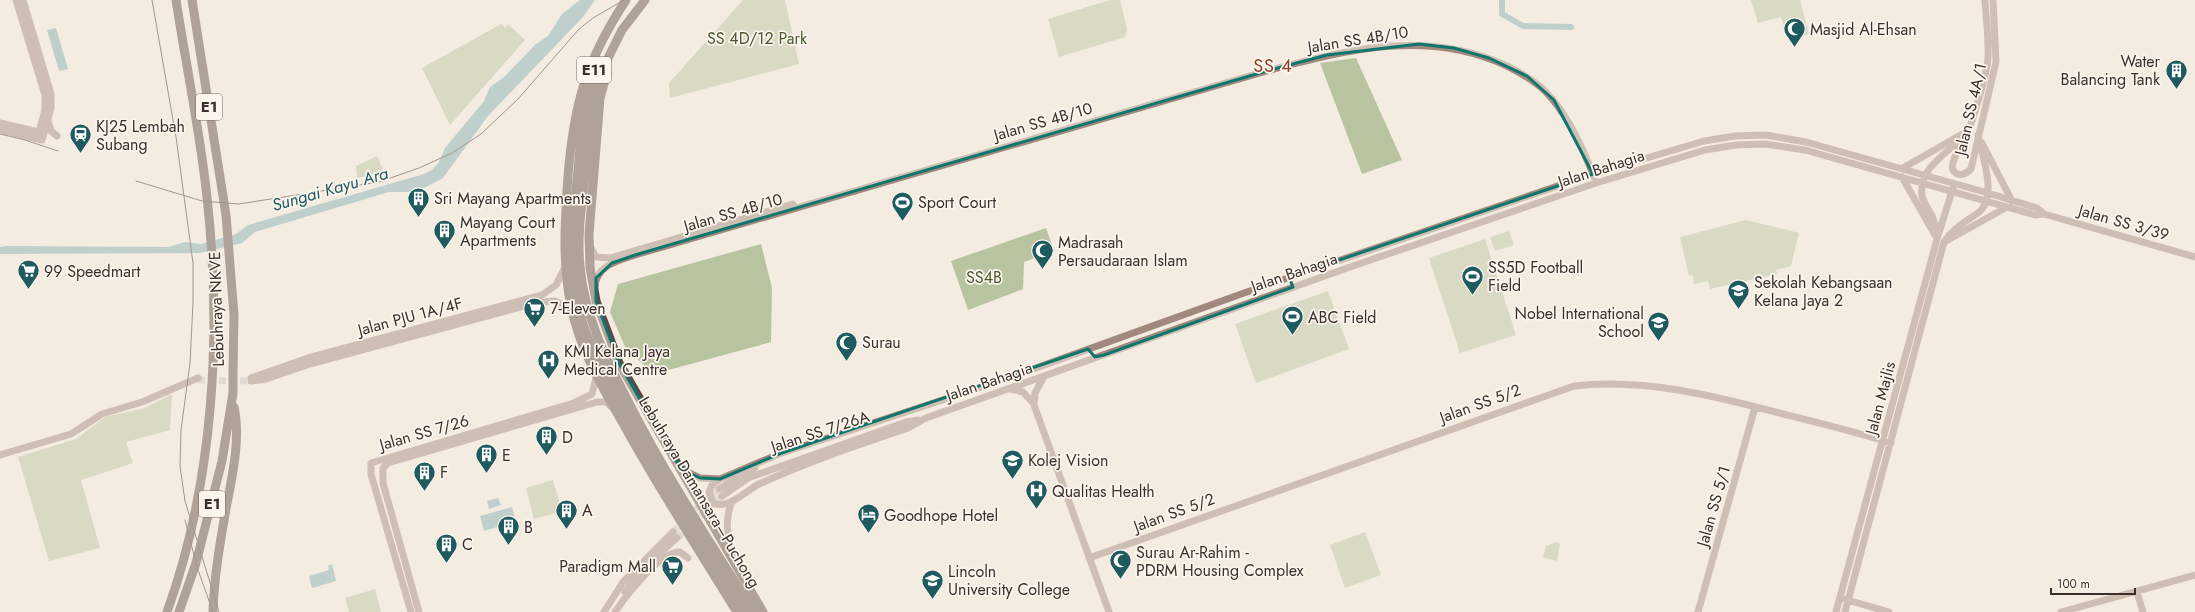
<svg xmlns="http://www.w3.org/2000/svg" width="2195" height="612" font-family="Jost,sans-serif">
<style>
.green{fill:#b8c4a0}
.water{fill:#7fb0b2}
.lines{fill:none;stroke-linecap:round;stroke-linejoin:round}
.canal{stroke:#7fb0b2;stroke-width:6}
.secondary-tunnel{stroke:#cfc6bd;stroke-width:7;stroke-dasharray:7 3.5;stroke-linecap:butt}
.secondary{stroke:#a18a7d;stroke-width:7}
.highway{stroke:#5c4a42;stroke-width:9}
.tram{stroke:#3b302b;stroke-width:1}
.highway-bridge{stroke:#5c4a42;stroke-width:9}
.marked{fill:none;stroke:#0f766e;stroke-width:3;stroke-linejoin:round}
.labels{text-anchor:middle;stroke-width:3.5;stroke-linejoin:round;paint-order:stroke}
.shield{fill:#fbf5ee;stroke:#756b66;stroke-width:1}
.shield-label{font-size:15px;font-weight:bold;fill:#3b302b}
.poi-label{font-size:16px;fill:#3b302b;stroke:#fbf5ee;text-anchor:start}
.park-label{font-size:16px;fill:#4a5a2e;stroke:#fbf5ee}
.street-label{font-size:16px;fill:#3b302b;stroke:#fbf5ee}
.water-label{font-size:17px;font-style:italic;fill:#1f5a5e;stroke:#fbf5ee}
.quarter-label{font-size:18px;letter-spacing:1px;fill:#8c3b22;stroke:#fbf5ee}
</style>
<rect width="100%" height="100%" fill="#f4ebe1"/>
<!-- green -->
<path class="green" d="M743 0H785L799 64 670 98 669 83Z
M1110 0H1120L1127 29 1125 37 1059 57 1048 19Z
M1751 0H1800L1809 34 1788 40 1781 17 1758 23Z
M501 24 505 28 508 24 525 40 450 125 422 68Z
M1356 58 1402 160 1362 174 1320 63Z
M377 156 384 172 357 178 356 166Z
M1746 220 1799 233 1791 266 1776 270 1777 274 1710 289 1708 281 1694 284 1693 275 1689 276 1680 237Z
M1046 228 1054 251 1024 262 1023 289 968 310 951 261Z
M1509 231 1514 245 1495 251 1490 237Z
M1485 239 1516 335 1460 353 1429 258Z
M761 244 772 288 771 342 654 374 626 349 610 312 618 284Z
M1328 291 1349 349 1256 383 1235 324Z
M172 394 170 430 126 442 133 463 81 480 100 548 49 561 18 457 76 439 105 417 145 408Z
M553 480 562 511 534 519 526 488Z
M1365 532 1381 575 1345 588 1330 545Z
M1557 542 1560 544 1557 561 1543 557 1546 546Z
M375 589 381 612H349L345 598Z"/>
<!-- water -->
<path class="water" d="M580 0H595L583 17 488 116 443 178 426 187 411 192H389L255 232 242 243 200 253 0 254V247L5 246 168 247 185 242 201 244 236 234 248 225 424 174 432 170 439 162 445 148 484 101 490 87 504 77 535 45 548 36 562 14Z
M56 28 68 69 59 71 47 30Z
M498 498 501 505 489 509 487 501Z
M512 507 516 521 484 531 480 516Z
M332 564 336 581 312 588 309 576 329 570 328 566Z"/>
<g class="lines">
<!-- canal -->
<path class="canal" d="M1502 0V14L1523 26 1571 27"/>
<!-- secondary-tunnel -->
<path class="secondary-tunnel" d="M198 380 251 381
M673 532 705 500 719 489
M677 538 722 496"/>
<!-- secondary -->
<path class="secondary" d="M16 0 45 95V110L37 139
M1985 0C1986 19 1989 39 1988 58 1987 74 1974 116 1968 132 1964 141 1949 162 1953 170 1958 178 1966 174 1971 169L1996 62 1993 0
M48 121 51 131 57 136
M0 123 43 133
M0 130 42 140 51 108V94L23 0
M1982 143 2012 201
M1903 168 1964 133
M1902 177 1935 235
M1937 237C1936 229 1935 223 1932 216 1928 209 1924 203 1922 196 1918 167 1948 154 1963 136
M1946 241 2007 207
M591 248 596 257 610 258 793 204
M595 287C596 265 618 261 635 255L1270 70C1350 49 1429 29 1507 66 1521 73 1534 80 1545 91 1567 113 1583 148 1594 177
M251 378 308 358 542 295 556 285 565 267
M1043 378 1035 393 1034 405 1109 612
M251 381 266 379 310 364 535 303 554 301 571 307
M1011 389 1023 392 1034 404
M0 455 71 434 102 414 142 402 198 378
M681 467 687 472 700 478 720 479 779 454 1000 381 1244 293 1593 174 1704 141 1735 136 1766 135 1806 142 1988 193 2037 208 2044 214
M720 479 712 485 709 492 713 503C729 510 745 491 759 484 807 462 858 445 908 428L926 418 1350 267 1596 183 1705 150 1736 145 1765 144 1805 150 2035 215 2044 214 2195 257
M719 489 755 468
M722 496 748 478 906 422 918 420
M732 501C724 522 727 536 735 557
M1089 558 1574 386C1645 378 1715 396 1783 414 1819 423 1856 432 1891 443
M625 592 641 570 677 538
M2137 592 2143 612
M1844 599 1889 612
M411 612 371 474V463L574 403 592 394 596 378
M419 612 383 483V468L388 463 597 402H606L613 408
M604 612 623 582 673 532
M615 612C625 597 661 550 680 552L688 558
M1698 612 1755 407
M1836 612 1937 239 1953 188
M1845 612 1944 242C1954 227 1966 222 1979 212 1998 197 1982 155 1978 135
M2061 612 2195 575"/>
<!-- highway -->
<path class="highway" d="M626 0C586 61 574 103 568 176 565 220 562 263 571 306 580 350 602 387 624 425 659 489 699 550 737 612
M605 63 607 73 600 98 589 234 590 267 596 301 619 363 763 612
M603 68 622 30 645 0
M580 148 589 85
M588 148 594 98 598 84
M167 612C214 482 222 333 207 197 200 131 186 65 176 0
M179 612 196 563 222 461 233 393V372L234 315 226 215 192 0
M213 612C214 577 220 543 226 509 232 477 241 439 234 407"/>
<!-- tram -->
<path class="tram" d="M152 0 176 137 193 263V302L190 363 181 430 180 466 185 501 219 612
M0 134 25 140 58 151
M136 181 202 201 239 204 379 182 419 168 452 153 481 134 518 99 579 29 593 18 624 0
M185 520 197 567 213 612"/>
<!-- highway-bridge -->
<path class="highway-bridge" d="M580 148C576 197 568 247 576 296 582 334 603 371 621 404 659 476 702 544 744 612
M588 148C585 186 576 228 580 266 584 314 605 357 627 399 664 473 710 542 754 612"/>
</g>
<!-- marked area -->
<path d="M0 0H2195V612H0ZM1419 44 1454 48 1489 58 1527 76 1554 100 1593 174 1289 277 1293 287 1104 355 1095 357 1088 349 779 454 720 479 700 478 687 472 675 460 619 363 596 301V278L612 263 635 255 1270 70 1327 55Z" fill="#f4ebe1" fill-opacity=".55" fill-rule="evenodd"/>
<path class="marked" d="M1419 44 1454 48 1489 58 1527 76 1554 100 1593 174 1289 277 1293 287 1104 355 1095 357 1088 349 779 454 720 479 700 478 687 472 675 460 619 363 596 301V278L612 263 635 255 1270 70 1327 55Z"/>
<!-- icons -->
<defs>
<symbol id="mosque-pin" viewBox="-11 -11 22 30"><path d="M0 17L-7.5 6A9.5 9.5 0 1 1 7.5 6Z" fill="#1f5a5e" stroke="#fbf5ee"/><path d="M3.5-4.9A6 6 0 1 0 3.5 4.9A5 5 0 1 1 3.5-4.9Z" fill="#fff"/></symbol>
<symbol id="building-pin" viewBox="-11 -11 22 30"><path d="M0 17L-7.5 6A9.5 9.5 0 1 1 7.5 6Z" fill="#1f5a5e" stroke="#fbf5ee"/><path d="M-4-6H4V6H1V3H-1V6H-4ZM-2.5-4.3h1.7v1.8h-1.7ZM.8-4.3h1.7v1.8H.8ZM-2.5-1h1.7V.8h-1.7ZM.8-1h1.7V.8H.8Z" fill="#fff"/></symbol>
<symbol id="station-pin" viewBox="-11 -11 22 30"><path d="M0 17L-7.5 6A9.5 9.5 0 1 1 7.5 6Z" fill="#1f5a5e" stroke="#fbf5ee"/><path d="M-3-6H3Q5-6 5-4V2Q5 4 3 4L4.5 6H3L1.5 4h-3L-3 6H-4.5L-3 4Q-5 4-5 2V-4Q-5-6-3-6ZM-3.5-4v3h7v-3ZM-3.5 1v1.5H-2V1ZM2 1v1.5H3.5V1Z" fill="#fff"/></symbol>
<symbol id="stadium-pin" viewBox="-11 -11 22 30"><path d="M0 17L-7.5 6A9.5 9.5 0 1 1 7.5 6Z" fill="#1f5a5e" stroke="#fbf5ee"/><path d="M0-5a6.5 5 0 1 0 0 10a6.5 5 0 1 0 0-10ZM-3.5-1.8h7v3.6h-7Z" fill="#fff"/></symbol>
<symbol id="supermarket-pin" viewBox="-11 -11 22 30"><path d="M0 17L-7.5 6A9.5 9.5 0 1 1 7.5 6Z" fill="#1f5a5e" stroke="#fbf5ee"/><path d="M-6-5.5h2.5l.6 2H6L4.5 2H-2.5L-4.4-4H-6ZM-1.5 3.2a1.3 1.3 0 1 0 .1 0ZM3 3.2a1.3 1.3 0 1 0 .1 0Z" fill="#fff"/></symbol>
<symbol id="school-pin" viewBox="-11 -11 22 30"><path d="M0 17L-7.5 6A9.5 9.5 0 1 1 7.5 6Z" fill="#1f5a5e" stroke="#fbf5ee"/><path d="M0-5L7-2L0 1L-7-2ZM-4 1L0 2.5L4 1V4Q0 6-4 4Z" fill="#fff"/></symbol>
<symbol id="hospital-pin" viewBox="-11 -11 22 30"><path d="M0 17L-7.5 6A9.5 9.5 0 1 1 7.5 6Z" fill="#1f5a5e" stroke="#fbf5ee"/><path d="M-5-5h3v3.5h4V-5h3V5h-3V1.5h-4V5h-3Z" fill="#fff"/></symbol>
<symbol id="university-pin" viewBox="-11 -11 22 30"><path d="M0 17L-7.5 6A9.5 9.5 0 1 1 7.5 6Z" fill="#1f5a5e" stroke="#fbf5ee"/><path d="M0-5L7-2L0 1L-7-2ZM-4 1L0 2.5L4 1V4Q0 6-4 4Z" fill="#fff"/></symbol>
<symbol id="hotel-pin" viewBox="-11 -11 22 30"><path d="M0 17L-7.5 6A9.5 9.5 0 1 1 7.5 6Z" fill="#1f5a5e" stroke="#fbf5ee"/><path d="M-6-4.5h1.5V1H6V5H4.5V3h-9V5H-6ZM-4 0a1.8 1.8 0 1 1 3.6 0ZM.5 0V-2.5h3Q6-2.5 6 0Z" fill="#fff"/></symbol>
</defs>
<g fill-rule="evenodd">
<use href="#mosque-pin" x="1782" y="16" width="25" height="34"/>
<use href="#building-pin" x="2164" y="58" width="25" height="34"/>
<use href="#station-pin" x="68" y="122" width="25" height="34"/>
<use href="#building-pin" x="406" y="186" width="25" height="34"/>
<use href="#stadium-pin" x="890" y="190" width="25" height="34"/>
<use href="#building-pin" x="432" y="218" width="25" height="34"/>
<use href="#mosque-pin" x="1030" y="238" width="25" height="34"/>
<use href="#supermarket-pin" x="16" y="258" width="25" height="34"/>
<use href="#stadium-pin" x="1460" y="264" width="25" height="34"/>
<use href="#school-pin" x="1726" y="278" width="25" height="34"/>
<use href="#supermarket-pin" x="522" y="296" width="25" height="34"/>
<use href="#stadium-pin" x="1280" y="304" width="25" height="34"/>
<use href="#school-pin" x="1646" y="310" width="25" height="34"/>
<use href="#mosque-pin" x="834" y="330" width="25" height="34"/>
<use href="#hospital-pin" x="536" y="348" width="25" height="34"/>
<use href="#building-pin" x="534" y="424" width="25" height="34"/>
<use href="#building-pin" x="474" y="442" width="25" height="34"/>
<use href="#university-pin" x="1000" y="448" width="25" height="34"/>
<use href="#building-pin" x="412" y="460" width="25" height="34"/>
<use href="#hospital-pin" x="1024" y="478" width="25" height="34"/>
<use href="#building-pin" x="554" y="498" width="25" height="34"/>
<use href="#hotel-pin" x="856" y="502" width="25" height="34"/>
<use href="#building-pin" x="496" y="514" width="25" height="34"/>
<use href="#building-pin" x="434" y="532" width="25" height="34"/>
<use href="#mosque-pin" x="1108" y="548" width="25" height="34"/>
<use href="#supermarket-pin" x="660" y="554" width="25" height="34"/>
<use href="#university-pin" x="920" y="568" width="25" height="34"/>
</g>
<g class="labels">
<!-- shield labels -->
<g class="shield">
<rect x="577" y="57" width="34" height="26" rx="3"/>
<rect x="196" y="94" width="26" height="26" rx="3"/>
<rect x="199" y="491" width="26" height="26" rx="3"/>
</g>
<g class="shield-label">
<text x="594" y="75">E11</text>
<text x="209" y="112">E1</text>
<text x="212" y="509">E1</text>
</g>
<!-- poi labels -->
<g class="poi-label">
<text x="1810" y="35">Masjid Al-Ehsan</text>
<text x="2160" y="67" text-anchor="end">Water<tspan x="2160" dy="18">Balancing Tank</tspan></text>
<text x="96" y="132">KJ25 Lembah<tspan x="96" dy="18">Subang</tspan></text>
<text x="434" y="204">Sri Mayang Apartments</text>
<text x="918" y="208">Sport Court</text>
<text x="460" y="228">Mayang Court<tspan x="460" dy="18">Apartments</tspan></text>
<text x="1058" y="248">Madrasah<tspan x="1058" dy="18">Persaudaraan Islam</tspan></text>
<text x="1488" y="273">SS5D Football<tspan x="1488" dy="18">Field</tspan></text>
<text x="44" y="277">99 Speedmart</text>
<text x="1754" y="288">Sekolah Kebangsaan<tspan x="1754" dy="18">Kelana Jaya 2</tspan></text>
<text x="550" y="314">7-Eleven</text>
<text x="1644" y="319" text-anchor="end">Nobel International<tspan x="1644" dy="18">School</tspan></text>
<text x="1308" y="323">ABC Field</text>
<text x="862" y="348">Surau</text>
<text x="564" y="357">KMI Kelana Jaya<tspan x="564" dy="18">Medical Centre</tspan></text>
<text x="562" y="443">D</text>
<text x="502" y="461">E</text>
<text x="1028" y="466">Kolej Vision</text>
<text x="440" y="478">F</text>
<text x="1052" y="497">Qualitas Health</text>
<text x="582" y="516">A</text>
<text x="884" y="521">Goodhope Hotel</text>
<text x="524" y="533">B</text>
<text x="462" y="550">C</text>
<text x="1136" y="558">Surau Ar-Rahim -<tspan x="1136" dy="18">PDRM Housing Complex</tspan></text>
<text x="656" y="572" text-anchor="end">Paradigm Mall</text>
<text x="948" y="577">Lincoln<tspan x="948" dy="18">University College</tspan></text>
</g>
<!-- park labels -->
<g class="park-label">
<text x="757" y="44">SS 4D/12 Park</text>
<text x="984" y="283">SS4B</text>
</g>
<!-- street labels -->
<g class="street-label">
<text transform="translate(1358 39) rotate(-9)" y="6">Jalan SS 4B/10</text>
<text transform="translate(1970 109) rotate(-77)" y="6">Jalan SS 4A/1</text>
<text transform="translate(1043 121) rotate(-16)" y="6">Jalan SS 4B/10</text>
<text transform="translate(1601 168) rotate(-18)" y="6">Jalan Bahagia</text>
<text transform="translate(733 212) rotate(-16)" y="6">Jalan SS 4B/10</text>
<text transform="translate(2124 222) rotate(16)" y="6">Jalan SS 3/39</text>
<text transform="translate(1294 272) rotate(-19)" y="6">Jalan Bahagia</text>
<text transform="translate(216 309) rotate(-92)" y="6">Lebuhraya NKVE</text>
<text transform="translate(410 316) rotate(-15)" y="6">Jalan PJU 1A/4F</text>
<text transform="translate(989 381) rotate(-19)" y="6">Jalan Bahagia</text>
<text transform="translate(1880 398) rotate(-75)" y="6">Jalan Majlis</text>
<text transform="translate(1480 403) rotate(-20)" y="6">Jalan SS 5/2</text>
<text transform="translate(820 431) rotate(-18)" y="6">Jalan SS 7/26A</text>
<text transform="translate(424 432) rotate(-16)" y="6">Jalan SS 7/26</text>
<text transform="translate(700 492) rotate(59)" y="6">Lebuhraya Damansara–Puchong</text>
<text transform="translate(1713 506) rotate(-74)" y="6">Jalan SS 5/1</text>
<text transform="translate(1174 512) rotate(-20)" y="6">Jalan SS 5/2</text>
</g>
<!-- water labels -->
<g class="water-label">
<text transform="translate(330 189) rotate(-16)" y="6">Sungai Kayu Ara</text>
</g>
<!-- quarter labels -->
<g class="quarter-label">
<text x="1273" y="72">SS 4</text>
</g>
</g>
<!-- scale -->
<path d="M2051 588v6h84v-6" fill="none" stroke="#3b302b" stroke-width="2"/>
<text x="2057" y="588" font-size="12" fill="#3b302b" stroke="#fbf5ee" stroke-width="3" paint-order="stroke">100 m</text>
</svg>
